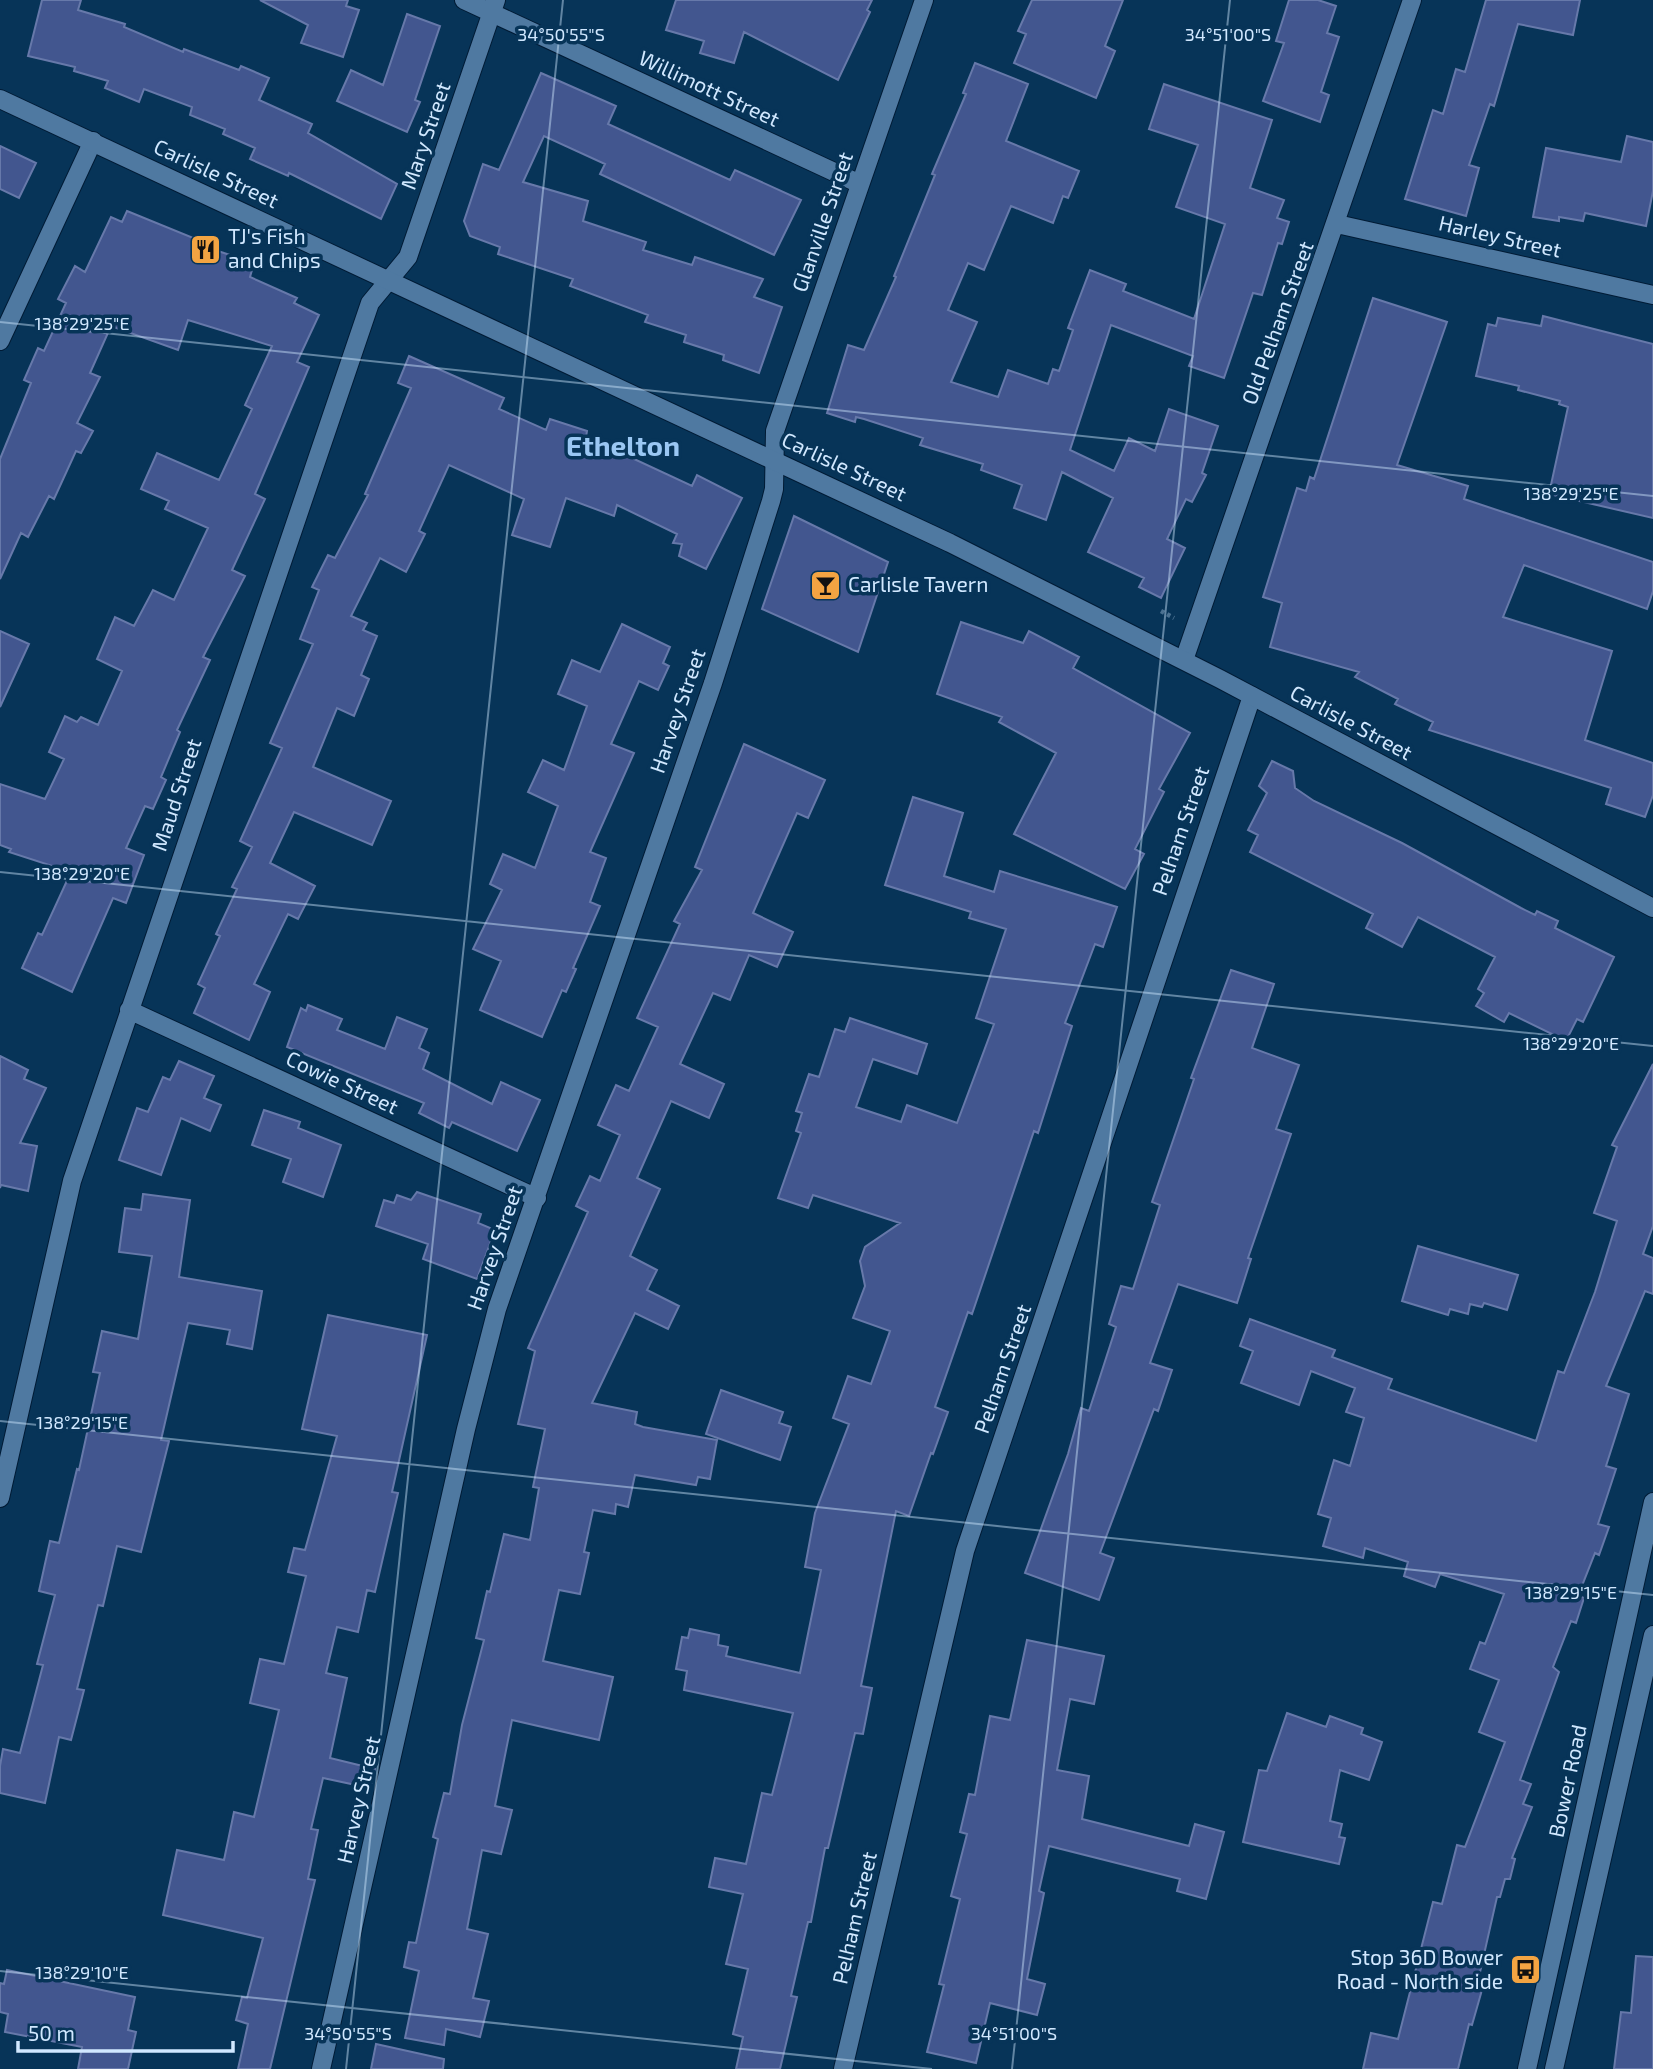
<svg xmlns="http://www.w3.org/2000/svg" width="1653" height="2069" font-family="'Exo 2',sans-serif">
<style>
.building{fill:#42568f;stroke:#6779aa;stroke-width:2}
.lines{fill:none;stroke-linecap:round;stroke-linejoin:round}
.minor-casing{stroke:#001b35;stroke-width:20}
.tertiary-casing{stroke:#001b35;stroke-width:20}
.secondary-casing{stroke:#001b35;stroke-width:20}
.path{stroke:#4b7191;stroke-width:4.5;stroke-dasharray:3.5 3.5;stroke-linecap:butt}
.minor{stroke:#4f79a1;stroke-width:18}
.tertiary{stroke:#4f79a1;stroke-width:18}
.secondary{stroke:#4f79a1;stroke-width:18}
.ticks{fill:none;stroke:#d1e8ff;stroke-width:2;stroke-opacity:0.45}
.labels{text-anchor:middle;stroke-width:7;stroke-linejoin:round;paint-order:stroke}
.street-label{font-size:21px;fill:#d1e8ff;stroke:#073458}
.poi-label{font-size:21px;fill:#d1e8ff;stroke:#073458;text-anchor:start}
.district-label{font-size:28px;font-weight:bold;fill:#9ac7f3;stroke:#073458}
.ticks-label{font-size:18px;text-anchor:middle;fill:#d1e8ff;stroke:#073458;stroke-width:7;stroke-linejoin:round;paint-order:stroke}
</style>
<rect width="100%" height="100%" fill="#073458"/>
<!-- building -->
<path class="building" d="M42 0H81L78 10 125 24 124 27 183 52 184 49 239 70 241 66 269 78 259 100 312 124 308 133 397 184 381 219 289 173 288 176 250 159 255 148 223 134 225 129 190 115 192 107 144 89 139 102 105 88 108 81 74 71 75 67 28 56Z
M260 0H348L346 6 359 10 343 57 301 43 308 25Z
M676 0H872L867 10 870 12 838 80 744 32 734 63 700 53 704 41 666 30Z
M1032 0H1123L1105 46 1115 51 1096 98 1014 63 1026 34 1018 31Z
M1289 0H1318L1336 6 1327 33 1339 37 1321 92 1329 95 1320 122 1263 101 1284 43 1276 41Z
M1486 0H1580L1573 35 1518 24 1494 106 1490 104 1469 165 1479 168 1466 216 1405 199 1433 110 1443 114 1456 69 1465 72Z
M407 14 440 26 415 100 420 102 407 132 337 101 351 70 383 85Z
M975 63 1028 84 1006 141 1079 171 1068 198 1063 196 1053 223 1011 206 984 270 968 263 948 310 977 322 951 382 998 397 1008 370 1048 384 1053 369 1059 371 1073 330 1068 328 1090 270 1126 284 1123 291 1194 319 1225 224 1176 207 1198 145 1149 129 1164 84 1272 120 1250 188 1284 200 1277 218 1289 222 1282 244 1278 243 1262 295 1253 293 1224 378 1189 366 1193 356 1111 325 1070 450 1114 471 1129 438 1155 451 1169 409 1218 426 1202 473 1206 475 1192 502 1186 499 1167 539 1185 548 1161 598 1139 587 1144 578 1088 552 1113 498 1062 472 1046 520 1014 508 1022 485 981 470 983 464 920 445 923 438 864 419 856 417 855 422 827 413 848 345 864 350 896 277 894 276 935 175 932 174 966 94 963 93Z
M541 73 616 106 608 124 730 180 735 170 801 200 774 255 600 174 605 164 544 136 523 182 588 201 583 221 646 242 643 250 692 265 695 257 763 279 754 297 782 307 759 373 723 360 724 355 684 342 686 335 645 322 648 315 570 286 573 279 498 254 500 247 470 236 464 221 483 164 499 170Z
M1627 136 1653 142V191L1646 226 1585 213 1583 221 1559 217V221L1533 217 1546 148 1621 162Z
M0 146 36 163 19 198 0 189Z
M127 211 213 246 212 249 254 263 250 277 297 298 294 303 319 315 297 362 309 367 255 494 265 499 232 570 245 576 203 657 210 660 177 730 180 732 161 777 166 780 153 809 145 806 126 848 144 855 126 903 113 898 72 992 22 968 38 933 42 935 71 872 9 852 11 849 0 845V784L45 799 64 759 49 752 65 716 77 722 81 717 98 725 122 671 97 659 115 617 134 626 153 590 174 600 208 528 165 509 169 501 141 489 157 453 219 480 252 409 245 405 272 346 188 320 178 350 111 326 90 373 100 377 77 423 93 431 81 453 76 451 54 499 49 496 28 537 21 533 0 579V459L31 383 24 380 38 348 44 351 66 303 58 299 75 266 85 272 111 217 122 222Z
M1373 298 1447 322 1397 465 1468 486 1464 499 1653 562V591L1647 609 1524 565 1503 617 1612 651 1585 740 1653 763V795L1645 817 1606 804 1611 788 1429 730 1433 722 1395 704 1398 699 1355 677 1359 672 1270 647 1282 603 1263 597 1297 488 1306 491 1310 477 1314 479Z
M1543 316 1653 344V518L1549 494 1568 407 1559 404 1560 401 1518 390 1519 386 1476 376 1488 324 1496 326 1498 318 1541 326Z
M409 356 504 398 499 409 546 430 550 419 587 431 586 437 636 455 634 459 692 486 697 475 742 498 706 569 679 556 682 544 673 543 677 534 617 505 614 516 566 498 550 547 512 535 524 499 449 465 419 531 425 534 406 572 380 558 351 616 367 623 363 630 377 636 361 675 369 679 354 716 337 708 313 767 391 801 372 845 294 812 270 863 315 886 298 919 288 914 254 984 270 992 249 1040 194 1013 205 988 198 984 220 936 216 934 237 889 232 887 252 847 240 841 282 748 270 743 313 644 300 639 319 590 312 587 328 555 335 558 368 495 365 494 411 388 398 383Z
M794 516 888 562 858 652 762 609Z
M961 622 1023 643 1029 631 1079 657 1073 668 1190 733 1159 789 1164 792 1135 849 1144 854 1125 889 1014 834 1056 753 999 722 1002 717 937 694Z
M622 624 670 647 663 663 669 666 658 690 639 681 611 744 634 753 590 852 606 858 590 902 600 906 573 968 576 969 566 992 562 990 542 1037 480 1010 501 961 473 949 502 890 490 884 503 854 535 868 558 806 528 792 543 760 564 770 587 706 558 694 572 660 600 672Z
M0 631 29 644 0 707Z
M744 744 825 780 808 818 797 813 753 913 793 932 777 967 749 955 730 1000 713 993 680 1064 724 1084 709 1118 671 1101 637 1178 660 1189 630 1256 657 1270 647 1290 679 1306 668 1329 635 1313 592 1403 637 1412 635 1424 643 1427 717 1440 710 1479 698 1477 696 1485 635 1475 628 1507 616 1504 615 1514 593 1510 584 1552 589 1553 580 1594 559 1590 543 1661 613 1677 599 1740 512 1720 495 1806 512 1810 501 1854 482 1850 467 1929 488 1934 473 1998 489 2001 480 2037 446 2029 444 2045 405 2038 419 1971 404 1967 409 1942 416 1943 438 1839 433 1837 444 1793 450 1794 462 1725 484 1640 476 1638 487 1591 490 1592 504 1534 530 1540 539 1488 533 1487 545 1429 518 1424 535 1351 528 1348 588 1212 576 1206 590 1176 600 1181 620 1135 598 1125 616 1085 629 1091 658 1027 637 1018 680 924 674 921 702 870 695 867Z
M1272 761 1293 771 1295 788 1314 801 1402 843 1521 908 1535 915 1537 911 1558 921 1555 928 1614 957 1583 1022 1577 1019 1566 1041 1509 1013 1504 1022 1476 1006 1484 993 1478 989 1495 957 1418 917 1402 947 1366 928 1373 914 1250 852 1258 835 1248 830 1267 793 1259 786Z
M913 797 963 813 944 876 994 892 1000 871 1117 907 1103 947 1095 944 1065 1023 1072 1026 1038 1133 1034 1131 972 1314 968 1312 935 1407 948 1412 933 1454 931 1453 909 1516 896 1511 861 1686 872 1688 863 1734 855 1733 828 1848H825L811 1922H808L791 1996 797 1997 780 2069H736L743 2037 733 2034 748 1969 726 1964 743 1894 709 1887 715 1858 746 1864 762 1793 772 1795 793 1713 684 1690 687 1671 676 1669 682 1637 688 1638 690 1629 719 1635 718 1645 728 1647 726 1656 800 1673 821 1570 805 1567 815 1513 849 1424 833 1418 848 1376 871 1384 890 1331 853 1318 865 1286 860 1261 865 1247 900 1223 813 1195 808 1208 778 1198 801 1133 796 1131 802 1113 796 1111 809 1074 819 1077 835 1029 845 1032 850 1018 927 1044 917 1074 873 1059 856 1107 901 1122 907 1105 957 1123 994 1024 976 1018 1006 929 969 918 971 912 885 885Z
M1231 970 1274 984 1252 1048 1299 1065 1276 1129 1291 1134 1248 1258 1251 1259 1237 1303 1178 1284 1150 1363 1172 1370 1158 1411 1154 1409 1100 1553 1114 1558 1099 1600 1025 1573 1068 1454 1081 1408 1089 1411 1116 1327 1109 1324 1121 1286 1133 1289 1160 1205 1152 1202 1194 1079 1191 1078Z
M308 1005 342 1019 337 1030 385 1049 397 1017 427 1029 419 1048 429 1053 423 1069 492 1104 501 1082 540 1100 517 1151 452 1122 449 1128 419 1113 424 1103 287 1047 301 1008 306 1011Z
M0 1056 28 1070 24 1079 46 1088 20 1143 37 1146 28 1191 1 1185 0 1188Z
M179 1061 214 1076 204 1098 221 1105 210 1131 181 1118 161 1175 119 1160 137 1108 148 1112 163 1077 170 1080Z
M1653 1064V1226L1643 1254 1653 1258V1294L1645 1291 1606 1386 1629 1394 1606 1466 1616 1469 1598 1524 1609 1527 1599 1555 1595 1553 1578 1596 1584 1598 1576 1623 1571 1621 1553 1667 1559 1672 1520 1780 1531 1784 1523 1804 1532 1807 1512 1858 1515 1859 1510 1879H1505L1500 1897H1497L1478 1981 1484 1983 1472 2025 1469 2024 1458 2069H1363L1371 2033 1398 2039 1433 1902 1442 1904 1457 1845 1465 1847 1505 1742 1479 1732 1499 1680 1470 1669 1480 1642 1485 1644 1504 1594 1440 1574 1435 1587 1404 1576 1408 1562 1365 1548 1363 1558 1323 1546 1331 1518 1318 1514 1334 1460 1350 1466 1364 1418 1346 1412 1355 1388 1311 1371 1299 1405 1241 1383 1253 1351 1240 1346 1250 1319 1335 1350 1332 1357 1392 1379 1388 1389 1536 1441 1558 1371 1564 1373 1595 1292 1617 1221 1594 1213 1617 1147 1612 1145Z
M264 1110 300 1122 298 1128 341 1145 323 1197 283 1182 291 1159 252 1145Z
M417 1192 481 1214 478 1223 495 1230 477 1279 423 1259 428 1244 376 1226 384 1200 394 1203 397 1195 411 1200Z
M143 1194 190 1200 179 1277 262 1291 252 1349 227 1344 230 1330 188 1323 161 1440 169 1441 141 1552 117 1546 103 1606 98 1605 77 1689 84 1690 71 1740 59 1737 45 1803 0 1793V1766L3 1749 20 1753 43 1665 37 1664 55 1595 39 1591 50 1541 59 1543 77 1469 79 1470 100 1373 93 1372 102 1331 138 1339 152 1256 119 1252 125 1208 141 1210Z
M1418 1246 1518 1275 1507 1310 1484 1303 1482 1307 1470 1304 1468 1314 1450 1309 1448 1315 1402 1301Z
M328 1315 427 1335 392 1492 398 1493 375 1592 367 1590 358 1632 337 1627 326 1673 347 1678 330 1758 375 1769 370 1788 323 1778 311 1829 318 1830 308 1879 315 1880 270 2069H238L248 2024 236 2020 242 1997 247 1998 263 1938 163 1915 177 1850 224 1860 234 1812 254 1817 279 1710 250 1703 260 1659 284 1664 306 1576 288 1572 294 1548 305 1550 337 1436 302 1429Z
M721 1390 783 1412 779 1423 791 1427 780 1460 706 1434Z
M1027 1640 1104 1656 1094 1704 1070 1699 1057 1770 1089 1776 1082 1819 1189 1846 1195 1824 1224 1832 1206 1899 1177 1891 1180 1879 1049 1846 1039 1891 1044 1893 1027 1979 1045 1984 1037 2015 990 2003 976 2063 927 2052 944 1985 939 1984 960 1899 951 1896 967 1834 960 1832 969 1794 975 1795 990 1716 1010 1720Z
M1287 1713 1326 1727 1330 1716 1363 1728 1361 1734 1382 1742 1369 1780 1340 1770 1330 1821 1342 1824 1339 1837 1345 1838 1339 1864 1243 1842 1259 1770 1267 1771Z
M1636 1956 1653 1957V2069H1614L1621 2012 1631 2013Z
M7 1970 135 1997 128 2030 136 2032 128 2069H78L82 2047 5 2032 8 2014 0 2012V1983L4 1984Z
M376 2044 444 2059 443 2069H371Z"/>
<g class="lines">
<defs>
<path id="minor" d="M464 0 860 184
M1337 224 1653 295
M0 341 93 141
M1184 660 1412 0
M129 1010 537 1198
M0 1498 72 1181 370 303 408 257 496 0
M321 2069 466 1429 497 1309 713 683 771 501 774 489 775 431 924 0
M843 2069 965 1551 1252 696"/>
<path id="tertiary" d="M0 99 950 543 1220 679 1653 908"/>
<path id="secondary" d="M1527 2069 1653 1502
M1554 2069 1653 1635"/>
</defs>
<!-- minor casing -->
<use href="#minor" class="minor-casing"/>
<!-- tertiary casing -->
<use href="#tertiary" class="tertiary-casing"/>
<!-- secondary casing -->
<use href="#secondary" class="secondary-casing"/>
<!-- path -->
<path class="path" d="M1161 611 1174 618"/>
<!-- minor -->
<use href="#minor" class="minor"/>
<!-- tertiary -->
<use href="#tertiary" class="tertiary"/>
<!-- secondary -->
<use href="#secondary" class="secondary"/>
</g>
<!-- ticks -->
<path class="ticks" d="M0 322 1653 496M0 872 1653 1046M0 1421 1653 1595M0 1971 932 2069M346 2069 563 0M1012 2069 1230 0"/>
<!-- icons -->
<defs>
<symbol id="restaurant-square" viewBox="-11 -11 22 22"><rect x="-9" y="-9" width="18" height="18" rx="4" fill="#f3a442" stroke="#073458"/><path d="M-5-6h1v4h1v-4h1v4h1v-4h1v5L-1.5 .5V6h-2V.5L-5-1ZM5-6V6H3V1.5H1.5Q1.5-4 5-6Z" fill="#111"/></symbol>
<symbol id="bar-square" viewBox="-11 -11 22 22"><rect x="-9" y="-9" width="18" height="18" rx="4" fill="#f3a442" stroke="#073458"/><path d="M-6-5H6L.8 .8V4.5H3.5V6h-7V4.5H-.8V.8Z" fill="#111"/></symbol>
<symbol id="bus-square" viewBox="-11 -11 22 22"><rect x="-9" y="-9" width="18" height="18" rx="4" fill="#f3a442" stroke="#073458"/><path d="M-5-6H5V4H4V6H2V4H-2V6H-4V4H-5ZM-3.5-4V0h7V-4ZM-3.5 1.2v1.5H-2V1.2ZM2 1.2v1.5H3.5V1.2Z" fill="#111"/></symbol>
</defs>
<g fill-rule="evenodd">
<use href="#restaurant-square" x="188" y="232" width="35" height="35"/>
<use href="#bar-square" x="808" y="568" width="35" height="35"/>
<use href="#bus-square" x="1508" y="1952" width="35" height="35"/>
</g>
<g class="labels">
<!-- street labels -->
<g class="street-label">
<text transform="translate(709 89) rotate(25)" y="7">Willimott Street</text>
<text transform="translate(426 136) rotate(-71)" y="7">Mary Street</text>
<text transform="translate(216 174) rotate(25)" y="7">Carlisle Street</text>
<text transform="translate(823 222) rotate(-71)" y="7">Glanville Street</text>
<text transform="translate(1500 237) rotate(13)" y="7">Harley Street</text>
<text transform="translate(1278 323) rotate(-70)" y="7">Old Pelham Street</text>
<text transform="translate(844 467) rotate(25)" y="7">Carlisle Street</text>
<text transform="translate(678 711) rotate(-71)" y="7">Harvey Street</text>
<text transform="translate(1351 723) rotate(28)" y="7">Carlisle Street</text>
<text transform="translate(177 795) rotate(-72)" y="7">Maud Street</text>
<text transform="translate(1181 831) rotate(-71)" y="7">Pelham Street</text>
<text transform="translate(342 1083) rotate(25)" y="7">Cowie Street</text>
<text transform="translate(495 1248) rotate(-71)" y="7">Harvey Street</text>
<text transform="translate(1003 1369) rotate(-71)" y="7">Pelham Street</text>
<text transform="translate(1568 1781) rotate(-78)" y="7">Bower Road</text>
<text transform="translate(359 1800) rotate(-77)" y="7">Harvey Street</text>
<text transform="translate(855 1918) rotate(-77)" y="7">Pelham Street</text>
</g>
<!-- poi labels -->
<g class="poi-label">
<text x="228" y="244">TJ's Fish<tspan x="228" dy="24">and Chips</tspan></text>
<text x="848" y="592">Carlisle Tavern</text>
<text x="1503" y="1965" text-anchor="end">Stop 36D Bower<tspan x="1503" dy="24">Road - North side</tspan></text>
</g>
<!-- district labels -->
<g class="district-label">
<text x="623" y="456">Ethelton</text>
</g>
</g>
<g class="ticks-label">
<text x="561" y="41">34°50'55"S</text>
<text x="1228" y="41">34°51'00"S</text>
<text x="82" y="330">138°29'25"E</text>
<text x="1571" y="500">138°29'25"E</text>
<text x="82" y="880">138°29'20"E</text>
<text x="1571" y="1050">138°29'20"E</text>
<text x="82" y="1429">138°29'15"E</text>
<text x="1571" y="1599">138°29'15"E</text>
<text x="82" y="1979">138°29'10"E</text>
<text x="348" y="2040">34°50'55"S</text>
<text x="1014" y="2040">34°51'00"S</text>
</g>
<!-- scale -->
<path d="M18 2041v10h215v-10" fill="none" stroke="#d1e8ff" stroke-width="3.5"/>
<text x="28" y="2041" font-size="21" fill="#d1e8ff" stroke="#073458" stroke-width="5" paint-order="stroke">50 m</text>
</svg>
